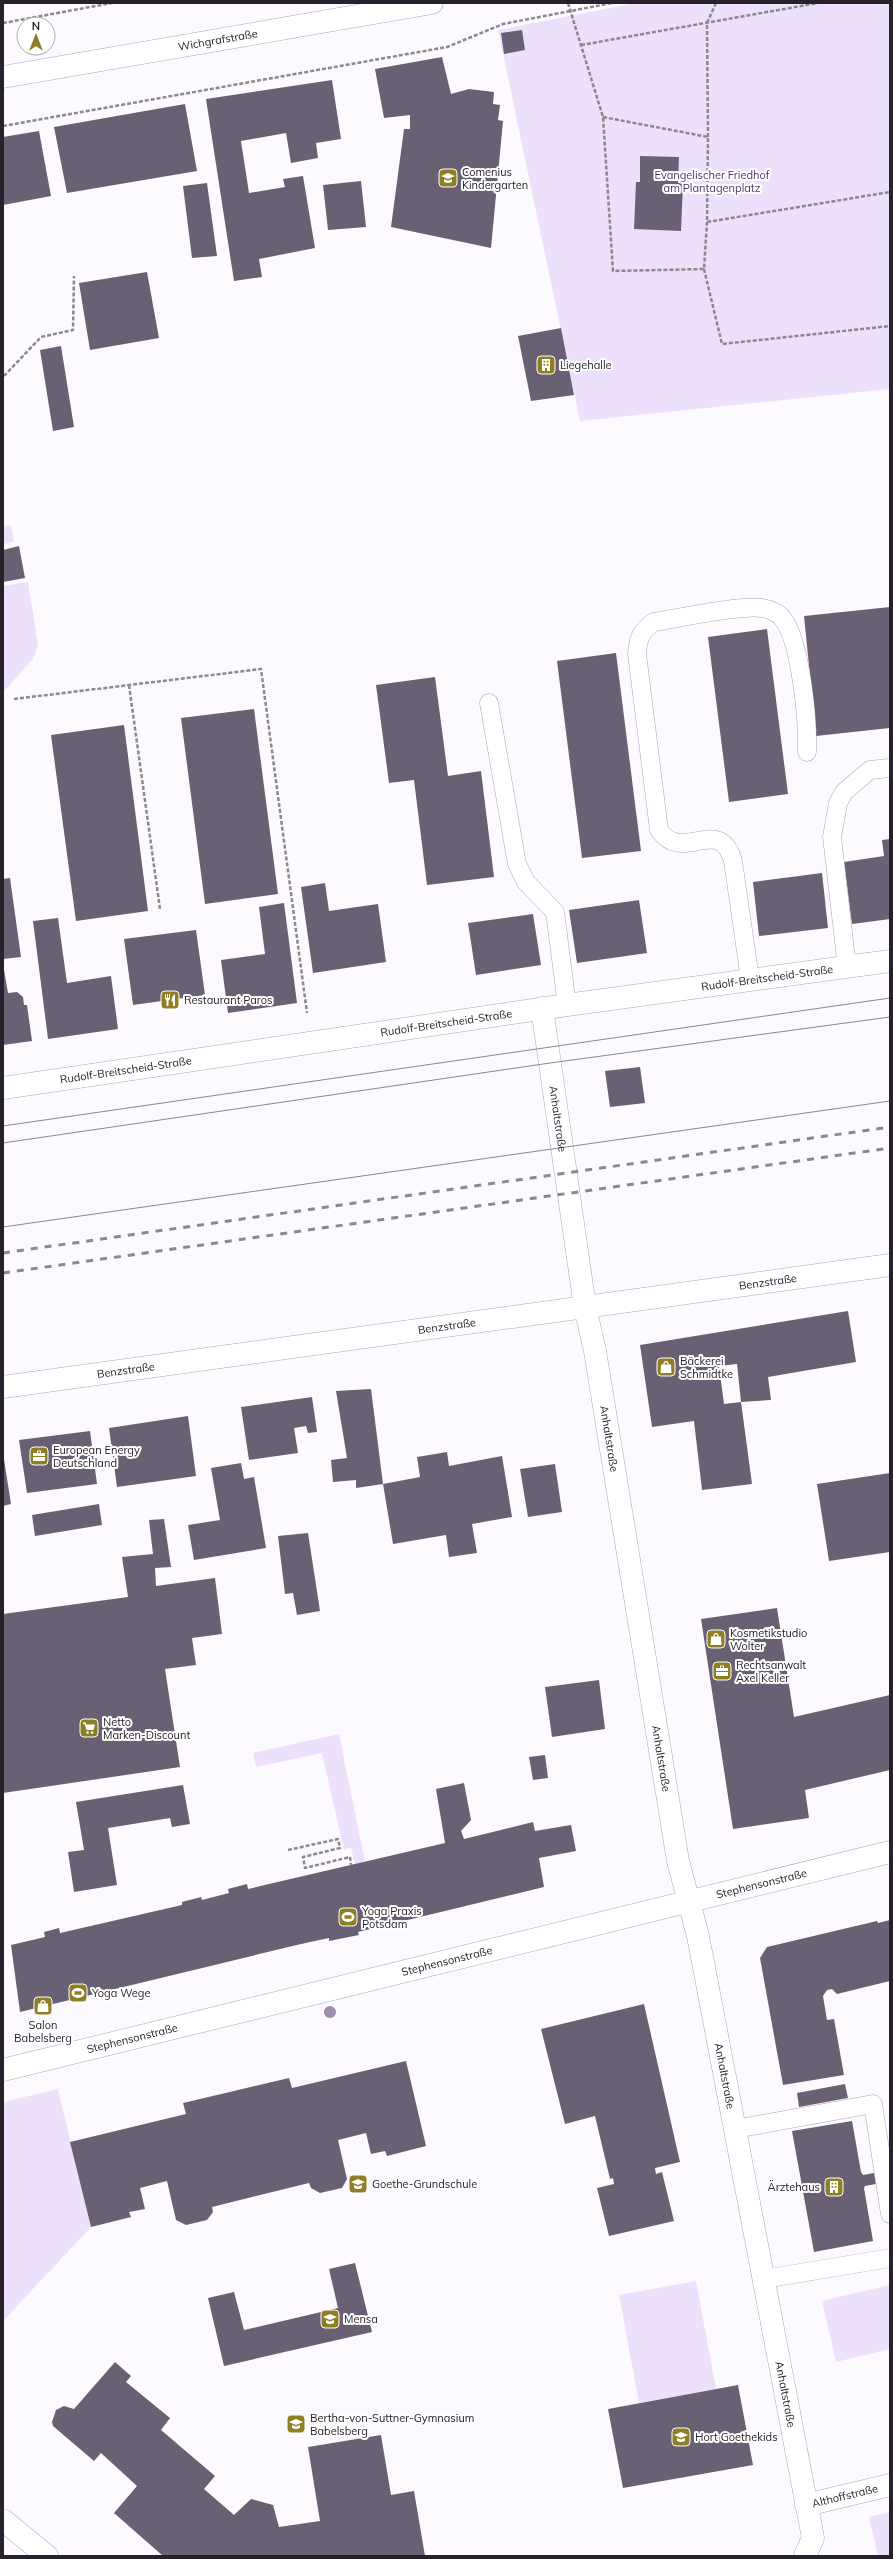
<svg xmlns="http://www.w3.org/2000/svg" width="893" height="2559" font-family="Mulish,sans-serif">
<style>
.green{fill:#ede0fb}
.building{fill:#6a6074}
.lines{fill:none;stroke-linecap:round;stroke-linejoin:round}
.lane-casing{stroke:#aea4ba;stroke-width:19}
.street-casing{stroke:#aea4ba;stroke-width:23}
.secondary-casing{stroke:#aea4ba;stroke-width:23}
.path{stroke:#8b888f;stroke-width:2.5;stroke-dasharray:4 2;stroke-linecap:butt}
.lane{stroke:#fff;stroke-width:18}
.street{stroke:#fff;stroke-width:22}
.secondary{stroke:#fff;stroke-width:22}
.tram{stroke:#8c888f;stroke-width:1}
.rail{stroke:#8c888f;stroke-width:3;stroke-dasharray:7 7;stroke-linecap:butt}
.tree{fill:#9e8dad}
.labels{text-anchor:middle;stroke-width:4;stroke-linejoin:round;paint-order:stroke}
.street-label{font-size:11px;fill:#26212a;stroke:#fff}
.poi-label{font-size:11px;fill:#26212a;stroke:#fff;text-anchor:start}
.park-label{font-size:11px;fill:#51346a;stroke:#fff}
</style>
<rect width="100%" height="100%" fill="#fcfaff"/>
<!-- green -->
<path class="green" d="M635 3H890V389L580 421 498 30Z
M11 525 14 542 3 544V526Z
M28 582 38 645 33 659 3 692V586Z
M339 1734 365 1862 355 1864 351 1848 344 1850 322 1753 256 1767 253 1753Z
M58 2089 91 2227 3 2321V2102Z
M696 2281 716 2389 639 2403 619 2295Z
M890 2285V2349L836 2362 822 2301Z
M890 2512V2556H878L869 2517Z"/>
<!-- building -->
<path class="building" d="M522 30 525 50 504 54 501 33Z
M442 57 451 94 469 89 494 92 493 104 500 105 498 120 503 121 491 248 391 227 404 129H410V115L384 118 375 69Z
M332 80 341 139 316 143 318 158 291 163 286 133 241 141 249 193 285 187 283 179 303 176 315 248 259 259 262 277 234 281 206 99Z
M185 104 197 171 67 193 54 127Z
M39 131 51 196 3 205V137Z
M640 156 679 157 678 183H683L681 231 634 229 636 182H640Z
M361 181 366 227 328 230 323 185Z
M207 183 217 256 192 258 183 186Z
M147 272 159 338 90 350 79 283Z
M561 328 574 395 531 401 518 336Z
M61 346 74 427 53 431 40 350Z
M19 546 25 578 3 582V550Z
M890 607V728L816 736 804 616Z
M767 629 788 794 729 802 708 637Z
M616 653 641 851 582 858 557 661Z
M435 677 448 776 481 771 494 877 427 885 414 780 389 783 376 685Z
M254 709 278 894 205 904 181 718Z
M124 725 148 911 76 921 51 735Z
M890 839V919L852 924 844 862 884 856 882 840Z
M822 873 828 928 759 936 753 882Z
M10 878 21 957 3 959V879Z
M325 883 329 911 378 904 386 962 313 973 301 887Z
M639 900 647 953 577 963 569 910Z
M284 903 297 1003 228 1013 221 960 265 954 259 907Z
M533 914 541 965 476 975 468 923Z
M58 918 67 983 111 976 118 1029 48 1039 33 921Z
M196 930 205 995 133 1005 124 939Z
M3 964 8 993 17 992 23 997 24 1005H27L32 1041 3 1045Z
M640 1067 645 1103 610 1107 605 1071Z
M848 1311 856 1362 768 1377 771 1400 741 1402 737 1364 719 1366 724 1404 741 1402 752 1484 702 1490 694 1421 652 1427 640 1345Z
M371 1389 383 1484 356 1488V1480L333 1482 331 1460 347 1458 336 1391Z
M312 1397 317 1432 308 1433 306 1426 294 1428 298 1453 249 1460 241 1407Z
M188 1416 196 1476 117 1487 109 1428Z
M90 1431 97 1484 27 1493 19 1440Z
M447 1452 449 1466 502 1456 512 1517 472 1524 477 1553 449 1557 446 1535 393 1544 383 1484 420 1477 417 1457Z
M3 1453 11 1504 3 1506Z
M241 1463 244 1479 254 1477 266 1548 194 1560 188 1525 220 1520 211 1468Z
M555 1464 562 1512 528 1517 520 1469Z
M890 1473V1552L829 1561 817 1484Z
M99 1504 102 1525 35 1536 32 1515Z
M164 1519 171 1567 155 1568 156 1586 215 1578 222 1634 192 1638 196 1665 165 1669 180 1767 3 1793V1614L128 1597 122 1557 153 1554 149 1520Z
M308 1533 320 1611 297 1615 293 1593 285 1594 278 1536Z
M777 1608 794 1717 890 1695V1770L805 1790 809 1818 733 1829 701 1619Z
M599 1680 605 1729 552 1737 545 1687Z
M545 1755 548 1778 533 1780 529 1757Z
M464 1783 471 1820 461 1831 464 1839 533 1822 535 1831 571 1825 576 1851 539 1858 544 1887 358 1932 359 1935 329 1941V1938L301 1944 20 2012 11 1945 45 1937 44 1932 59 1928 60 1933 182 1905V1902L201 1897 202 1900 229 1893 228 1889 247 1884 248 1889 445 1843 436 1789Z
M183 1785 190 1824 172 1827 170 1818 108 1828 117 1885 74 1892 68 1852 84 1850 76 1802Z
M890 1920V1981L837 1994 832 1989 827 1990 823 1996 827 2020 834 2019 844 2075 783 2085 760 1958 767 1947 877 1921 878 1923Z
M644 2004 680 2162 655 2168 656 2174 662 2172 674 2221 609 2236 597 2188 614 2184 613 2178 610 2179 595 2116 565 2124 541 2029Z
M406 2061 426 2146 387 2156 385 2151 371 2154 366 2133 338 2140 347 2179 342 2188 320 2193 311 2188 309 2183 212 2207 213 2212 207 2220 186 2225 176 2220 167 2181 140 2188 145 2209 129 2212 131 2217 91 2227 70 2142 186 2114 183 2103 289 2078 292 2088Z
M845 2084 848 2098 799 2107 797 2093Z
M852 2121 861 2172 863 2175 874 2173 875 2178 876 2184 865 2186 864 2188 873 2241 814 2252 792 2131Z
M355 2263 372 2332 224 2366 208 2298 234 2292 244 2330 338 2308 329 2269Z
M115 2362 131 2376 126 2382 170 2418 161 2430 215 2476 204 2489 234 2515 251 2499 273 2505 279 2527 320 2521 308 2447 381 2435 391 2495 414 2491 425 2556H163L114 2513 137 2486 101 2453 94 2461 53 2426 52 2422 56 2410 64 2406 74 2409Z
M738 2385 753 2465 623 2488 608 2409Z"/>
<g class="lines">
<defs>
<path id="lane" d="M489 703 517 864 526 882 555 912 567 1005
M847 967 832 837 838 803 844 792 870 770 890 768
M750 979 733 861C719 813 683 865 659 830L637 654C638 638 641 631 654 622 680 618 738 605 762 608 769 609 779 613 783 619 801 642 808 722 807 752
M735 2129 873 2104 890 2214
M764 2279 890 2258"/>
<g id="street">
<path id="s1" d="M3 77 432 3"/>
<path id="s2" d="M542 1008 585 1307 595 1351 678 1861 698 1936 813 2538 805 2556"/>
<path id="s3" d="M3 1387 890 1265"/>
<path id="s4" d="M3 2070 890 1852"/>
<path id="s5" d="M806 2505 890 2485"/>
<path d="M3 2520 47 2556"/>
</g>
<g id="secondary">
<path id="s6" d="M3 1088 567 1005 890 961"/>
</g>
</defs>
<!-- lane casing -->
<use href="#lane" class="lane-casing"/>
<!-- street casing -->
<use href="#street" class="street-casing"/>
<!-- secondary casing -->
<use href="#secondary" class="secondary-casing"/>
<!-- path -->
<path class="path" d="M568 3 603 117 613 271 704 269 707 222
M3 23 112 3
M581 45 818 3
M603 117 708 137 707 222 890 192
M3 126 447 47 503 24 612 3
M708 137 707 23 716 3
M704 269 722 344 890 326
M4 376 41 337 73 330 74 276
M129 685 160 909
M14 699 261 669 307 1013
M288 1850 338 1839 340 1848 303 1857 305 1868 350 1857 351 1865"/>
<!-- lane -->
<use href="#lane" class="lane"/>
<!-- street -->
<use href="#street" class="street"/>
<!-- secondary -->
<use href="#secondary" class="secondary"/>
<!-- tram -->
<path class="tram" d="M3 1126 890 998
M3 1143 550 1063 890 1017
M3 1227 890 1101"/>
<!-- rail -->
<path class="rail" d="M3 1253 890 1127
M3 1273 890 1148"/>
</g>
<!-- trees -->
<circle class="tree" cx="330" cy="2012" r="6"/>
<!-- icons -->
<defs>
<symbol id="school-square" viewBox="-11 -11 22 22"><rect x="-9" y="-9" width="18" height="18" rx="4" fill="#8f7e24" stroke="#fff"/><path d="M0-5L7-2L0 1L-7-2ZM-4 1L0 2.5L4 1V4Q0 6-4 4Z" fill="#fff"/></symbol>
<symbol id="building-square" viewBox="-11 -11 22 22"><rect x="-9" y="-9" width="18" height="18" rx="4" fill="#8f7e24" stroke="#fff"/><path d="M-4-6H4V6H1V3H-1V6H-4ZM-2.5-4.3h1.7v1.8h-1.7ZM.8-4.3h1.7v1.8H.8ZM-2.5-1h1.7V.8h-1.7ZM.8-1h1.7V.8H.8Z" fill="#fff"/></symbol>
<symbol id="restaurant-square" viewBox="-11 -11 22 22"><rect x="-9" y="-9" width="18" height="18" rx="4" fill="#8f7e24" stroke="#fff"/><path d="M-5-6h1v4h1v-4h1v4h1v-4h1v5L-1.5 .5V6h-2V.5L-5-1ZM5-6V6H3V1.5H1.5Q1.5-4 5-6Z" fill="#fff"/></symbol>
<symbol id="shop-square" viewBox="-11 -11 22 22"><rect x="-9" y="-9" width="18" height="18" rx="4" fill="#8f7e24" stroke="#fff"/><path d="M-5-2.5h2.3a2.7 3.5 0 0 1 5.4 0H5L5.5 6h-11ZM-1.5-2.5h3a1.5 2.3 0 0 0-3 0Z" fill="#fff"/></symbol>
<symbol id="office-square" viewBox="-11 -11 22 22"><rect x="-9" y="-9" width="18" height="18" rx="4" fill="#8f7e24" stroke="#fff"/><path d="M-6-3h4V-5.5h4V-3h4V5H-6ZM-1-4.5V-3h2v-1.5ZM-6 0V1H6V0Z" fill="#fff"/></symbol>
<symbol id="supermarket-square" viewBox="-11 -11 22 22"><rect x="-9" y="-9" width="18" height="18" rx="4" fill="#8f7e24" stroke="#fff"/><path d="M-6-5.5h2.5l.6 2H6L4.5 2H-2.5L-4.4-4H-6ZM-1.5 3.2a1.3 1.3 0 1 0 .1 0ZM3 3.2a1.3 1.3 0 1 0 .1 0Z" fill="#fff"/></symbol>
<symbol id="stadium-square" viewBox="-11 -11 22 22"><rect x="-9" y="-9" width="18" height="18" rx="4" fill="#8f7e24" stroke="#fff"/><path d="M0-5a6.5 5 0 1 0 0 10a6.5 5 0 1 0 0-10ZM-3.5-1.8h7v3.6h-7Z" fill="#fff"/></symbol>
</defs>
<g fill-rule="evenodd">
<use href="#school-square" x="437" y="167" width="22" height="22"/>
<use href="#building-square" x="535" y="354" width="22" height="22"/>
<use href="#restaurant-square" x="159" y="989" width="22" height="22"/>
<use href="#shop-square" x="655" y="1356" width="22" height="22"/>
<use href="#office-square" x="28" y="1445" width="22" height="22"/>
<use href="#shop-square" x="705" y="1628" width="22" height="22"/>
<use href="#office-square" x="711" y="1660" width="22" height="22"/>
<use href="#supermarket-square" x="78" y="1717" width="22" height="22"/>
<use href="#stadium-square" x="337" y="1906" width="22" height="22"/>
<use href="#stadium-square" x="67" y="1982" width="22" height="22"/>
<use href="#shop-square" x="32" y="1995" width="22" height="22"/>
<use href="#school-square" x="347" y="2173" width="22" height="22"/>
<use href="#building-square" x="823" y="2176" width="22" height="22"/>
<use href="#school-square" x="319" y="2308" width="22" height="22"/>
<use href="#school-square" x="285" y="2413" width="22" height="22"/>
<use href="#school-square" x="670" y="2426" width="22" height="22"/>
</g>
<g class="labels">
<!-- street labels -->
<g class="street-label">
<text dy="4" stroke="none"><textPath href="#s1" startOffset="218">Wichgrafstraße</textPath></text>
<text dy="4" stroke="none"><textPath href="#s6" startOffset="772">Rudolf-Breitscheid-Straße</textPath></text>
<text dy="4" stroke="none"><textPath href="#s6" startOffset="448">Rudolf-Breitscheid-Straße</textPath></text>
<text dy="4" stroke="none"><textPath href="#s6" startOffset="124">Rudolf-Breitscheid-Straße</textPath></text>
<text dy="4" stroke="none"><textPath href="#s2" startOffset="112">Anhaltstraße</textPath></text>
<text dy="4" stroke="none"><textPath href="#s3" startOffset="772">Benzstraße</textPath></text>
<text dy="4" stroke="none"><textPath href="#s3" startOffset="448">Benzstraße</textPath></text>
<text dy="4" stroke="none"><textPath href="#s3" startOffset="124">Benzstraße</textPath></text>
<text dy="4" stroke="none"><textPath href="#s2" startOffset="436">Anhaltstraße</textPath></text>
<text dy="4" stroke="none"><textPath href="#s2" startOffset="760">Anhaltstraße</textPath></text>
<text dy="4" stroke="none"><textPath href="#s4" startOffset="781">Stephensonstraße</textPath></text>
<text dy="4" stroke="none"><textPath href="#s4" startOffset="457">Stephensonstraße</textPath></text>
<text dy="4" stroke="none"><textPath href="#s4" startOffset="133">Stephensonstraße</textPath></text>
<text dy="4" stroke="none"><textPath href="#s2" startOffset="1084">Anhaltstraße</textPath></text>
<text dy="4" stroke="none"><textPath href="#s2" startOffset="1408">Anhaltstraße</textPath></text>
<text dy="4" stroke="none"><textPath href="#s5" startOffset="40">Althoffstraße</textPath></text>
</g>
<!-- poi labels -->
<g class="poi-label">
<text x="462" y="176">Comenius<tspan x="462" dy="13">Kindergarten</tspan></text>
<text x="560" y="369">Liegehalle</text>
<text x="184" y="1004">Restaurant Paros</text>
<text x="680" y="1365">Bäckerei<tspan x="680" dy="13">Schmidtke</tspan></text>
<text x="53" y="1454">European Energy<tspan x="53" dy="13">Deutschland</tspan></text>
<text x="730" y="1637">Kosmetikstudio<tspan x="730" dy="13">Wolter</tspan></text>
<text x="736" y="1669">Rechtsanwalt<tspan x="736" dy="13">Axel Keller</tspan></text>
<text x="103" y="1726">Netto<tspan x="103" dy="13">Marken-Discount</tspan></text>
<text x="362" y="1915">Yoga Praxis<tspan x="362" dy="13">Potsdam</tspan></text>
<text x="92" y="1997">Yoga Wege</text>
<text x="43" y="2029" text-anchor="middle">Salon<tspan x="43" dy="13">Babelsberg</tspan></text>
<text x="372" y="2188">Goethe-Grundschule</text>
<text x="820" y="2191" text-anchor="end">Ärztehaus</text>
<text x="344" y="2323">Mensa</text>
<text x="310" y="2422">Bertha-von-Suttner-Gymnasium<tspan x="310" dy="13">Babelsberg</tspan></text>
<text x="695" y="2441">Hort Goethekids</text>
</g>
<!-- park labels -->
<g class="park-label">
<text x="712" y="179">Evangelischer Friedhof<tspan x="712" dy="13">am Plantagenplatz</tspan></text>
</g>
</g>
<!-- border -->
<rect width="893" height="2559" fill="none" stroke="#26212a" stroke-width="8"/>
<!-- north arrow -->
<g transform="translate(36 36)"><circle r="19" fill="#ffffff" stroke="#a8a6aa"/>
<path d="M0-3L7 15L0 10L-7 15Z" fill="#8f7e24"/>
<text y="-6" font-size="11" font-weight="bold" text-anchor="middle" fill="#26212a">N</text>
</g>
</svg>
